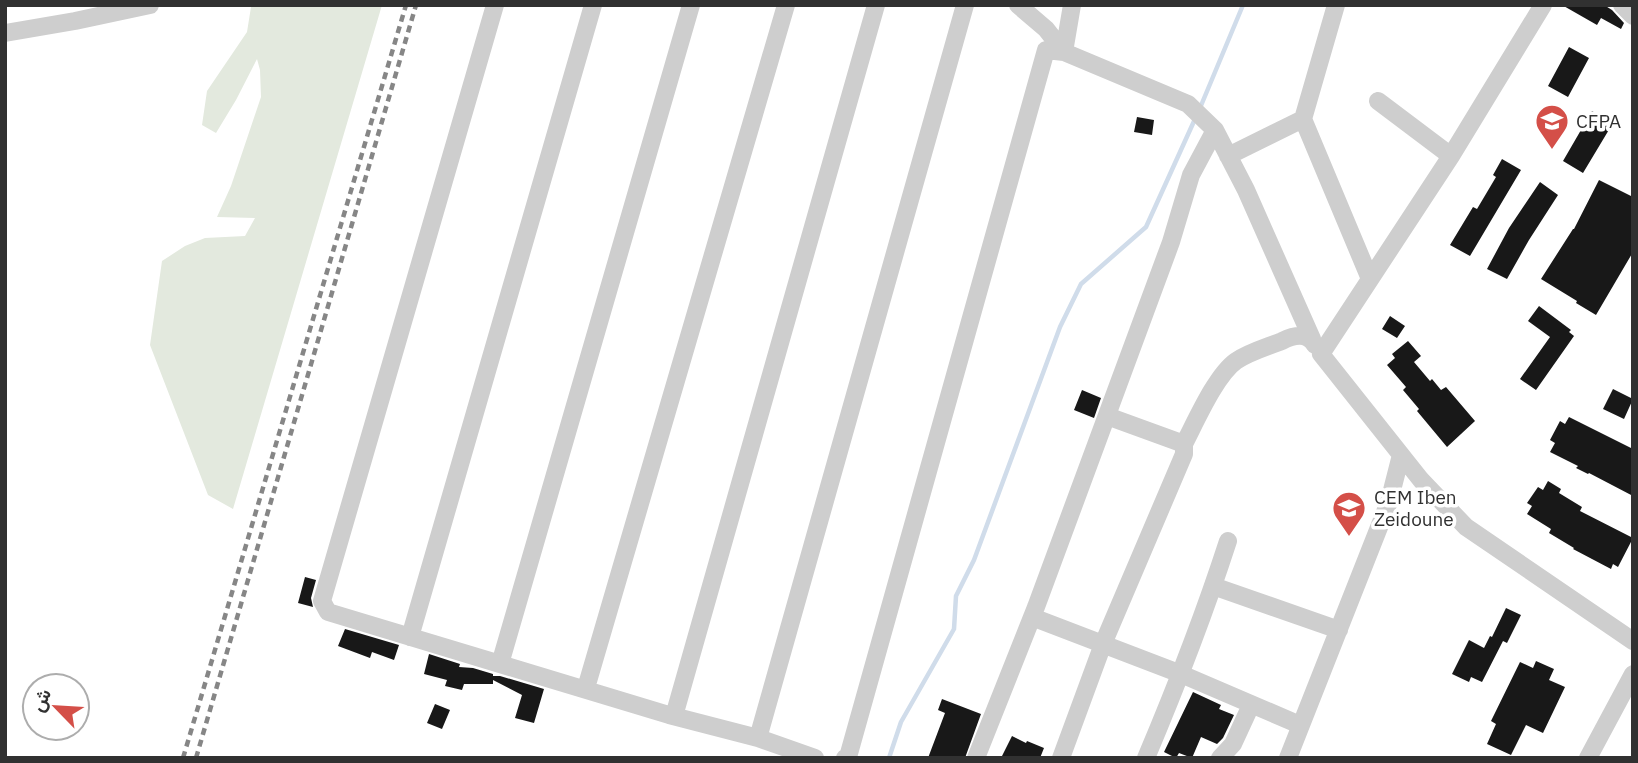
<svg xmlns="http://www.w3.org/2000/svg" width="1638" height="763" font-family="'IBM Plex Sans',Vazirmatn,sans-serif">
<style>
.green{fill:#e3e9de}
.lines{fill:none;stroke-linecap:round;stroke-linejoin:round}
.stream{stroke:#d0dcea;stroke-width:4.5}
.building{fill:#181818}
.minor{stroke:#cecece;stroke-width:18}
.rail{stroke:#868686;stroke-width:4.5;stroke-dasharray:7 5;stroke-linecap:butt}
.labels{text-anchor:middle;stroke-width:7;stroke-linejoin:round;paint-order:stroke}
.poi-label{font-size:19px;fill:#313131;stroke:#fff;text-anchor:start}
</style>
<rect width="100%" height="100%" fill="#fff"/>
<!-- green -->
<path class="green" d="M253 5H382L233 509 208 495 150 345 162 261 185 246 205 238 245 236 255 218 217 217 231 186 261 97 260 70 257 59 236 100 216 133 202 125 207 91 247 32 251 7Z"/>
<g class="lines">
<!-- stream -->
<path class="stream" d="M1200 108 1243 5
M889 758 901 722 954 629 956 596 974 560 1060 327 1081 284 1146 227 1195 119"/>
</g>
<!-- building -->
<path class="building" d="M1562 5H1604L1612 10 1624 23 1621 29 1601 18 1597 25Z
M1569 47 1589 58 1568 97 1548 86Z
M1592 111 1613 123 1583 173 1563 161Z
M1137 117 1154 120 1152 135 1134 132Z
M1502 159 1521 170 1470 256 1450 245 1473 207 1477 209 1496 177 1493 175Z
M1599 180 1633 197V252L1596 315 1576 303 1577 301 1541 279 1573 229H1574Z
M1540 182 1558 195 1529 240 1507 279 1487 269 1509 228Z
M1539 306 1571 330 1569 332 1574 336 1536 390 1520 379 1550 337 1528 321Z
M1390 316 1405 326 1397 338 1382 329Z
M1408 341 1421 356 1414 362 1430 381 1432 379 1441 390 1446 387 1475 421 1447 447 1417 411 1419 409 1403 390 1406 387 1387 365 1395 358 1392 354Z
M1613 389 1633 399 1624 419 1603 409Z
M1082 390 1101 398 1094 418 1074 410Z
M1569 417 1633 449V496L1589 473 1588 474 1576 468 1578 466 1550 452 1555 443 1550 440 1560 421 1565 424Z
M1548 481 1561 489 1559 493 1582 507 1580 511 1633 538 1618 567 1613 564 1611 569 1573 549 1574 548 1549 533 1551 529 1527 514 1532 506 1527 503 1538 487 1543 490Z
M305 577 316 580 311 598 313 607 298 603Z
M1506 608 1521 615 1507 643 1503 641 1482 682 1471 677 1469 682 1452 674 1469 640 1484 648 1490 636 1492 637Z
M345 629 399 645 394 660 372 652 370 658 338 646Z
M429 654 460 664 459 667 473 668 493 674V676H500L544 689 534 723 515 718 522 695 493 680V684H464L462 690 445 686 447 680 424 674Z
M1536 661 1554 669 1549 680 1565 687 1543 733 1526 725 1511 755 1487 744 1496 724 1491 721 1520 662 1533 668Z
M1193 692 1221 705 1219 709 1234 715 1223 738 1217 744 1201 737 1192 758 1179 753 1176 758 1164 752Z
M942 699 981 714 965 758H928L945 713 938 710Z
M435 704 450 710 442 729 427 723Z
M1012 736 1026 743 1027 741 1044 748 1040 758H1001Z"/>
<g class="lines">
<!-- minor -->
<path class="minor" d="M495 5 322 601 328 612 669 715 758 738 815 758
M1018 5 1046 29 1064 52 1072 5
M1336 5 1303 119 1370 279
M1543 5 1451 156 1321 354 1421 480 1466 527 1633 641
M1622 5 1633 16
M5 33 75 21 150 5
M1378 101 1451 156
M1228 156 1303 119
M1107 416 1184 444
M1213 586 1339 630
M1032 617 1181 674 1300 725
M410 637 593 5
M500 664 691 5
M586 688 786 5
M674 716 876 5
M758 738 965 5
M845 758 848 757 1046 50 1064 52 1188 104 1215 130 1246 190 1312 339
M976 758 1036 607 1171 242 1191 175 1215 130
M1061 758 1103 644 1184 454V444C1196 421 1216 375 1236 361 1249 352 1267 347 1282 341 1294 335 1307 332 1315 345
M1146 758C1176 687 1204 615 1228 541
M1220 758 1233 744 1251 705
M1288 758 1389 502 1401 455
M1588 758 1633 674"/>
<!-- rail -->
<path class="rail" d="M183 758 406 5
M196 758 416 5"/>
</g>
<!-- icons -->
<defs>
<symbol id="university-pin" viewBox="-11 -11 22 30"><path d="M0 17L-7.5 6A9.5 9.5 0 1 1 7.5 6Z" fill="#d44f48" stroke="#fff"/><path d="M0-5L7-2L0 1L-7-2ZM-4 1L0 2.5L4 1V4Q0 6-4 4Z" fill="#fff"/></symbol>
<symbol id="school-pin" viewBox="-11 -11 22 30"><path d="M0 17L-7.5 6A9.5 9.5 0 1 1 7.5 6Z" fill="#d44f48" stroke="#fff"/><path d="M0-5L7-2L0 1L-7-2ZM-4 1L0 2.5L4 1V4Q0 6-4 4Z" fill="#fff"/></symbol>
</defs>
<g fill-rule="evenodd">
<use href="#university-pin" x="1533" y="102" width="38" height="52"/>
<use href="#school-pin" x="1330" y="489" width="38" height="52"/>
</g>
<g class="labels">
<!-- poi labels -->
<g class="poi-label">
<text x="1576" y="128">CFPA</text>
<text x="1374" y="504">CEM Iben<tspan x="1374" dy="22">Zeidoune</tspan></text>
</g>
</g>
<!-- border -->
<rect width="1638" height="763" fill="none" stroke="#313131" stroke-width="14"/>
<!-- north arrow -->
<g transform="translate(56 707) rotate(295)"><circle r="33" fill="#ffffff" stroke="#adadad" stroke-width="2"/>
<path d="M0-5L12 26L0 18L-12 26Z" fill="#d44f48"/>
<text y="-10" font-size="19" font-weight="bold" text-anchor="middle" fill="#313131">ش</text>
</g>
</svg>
